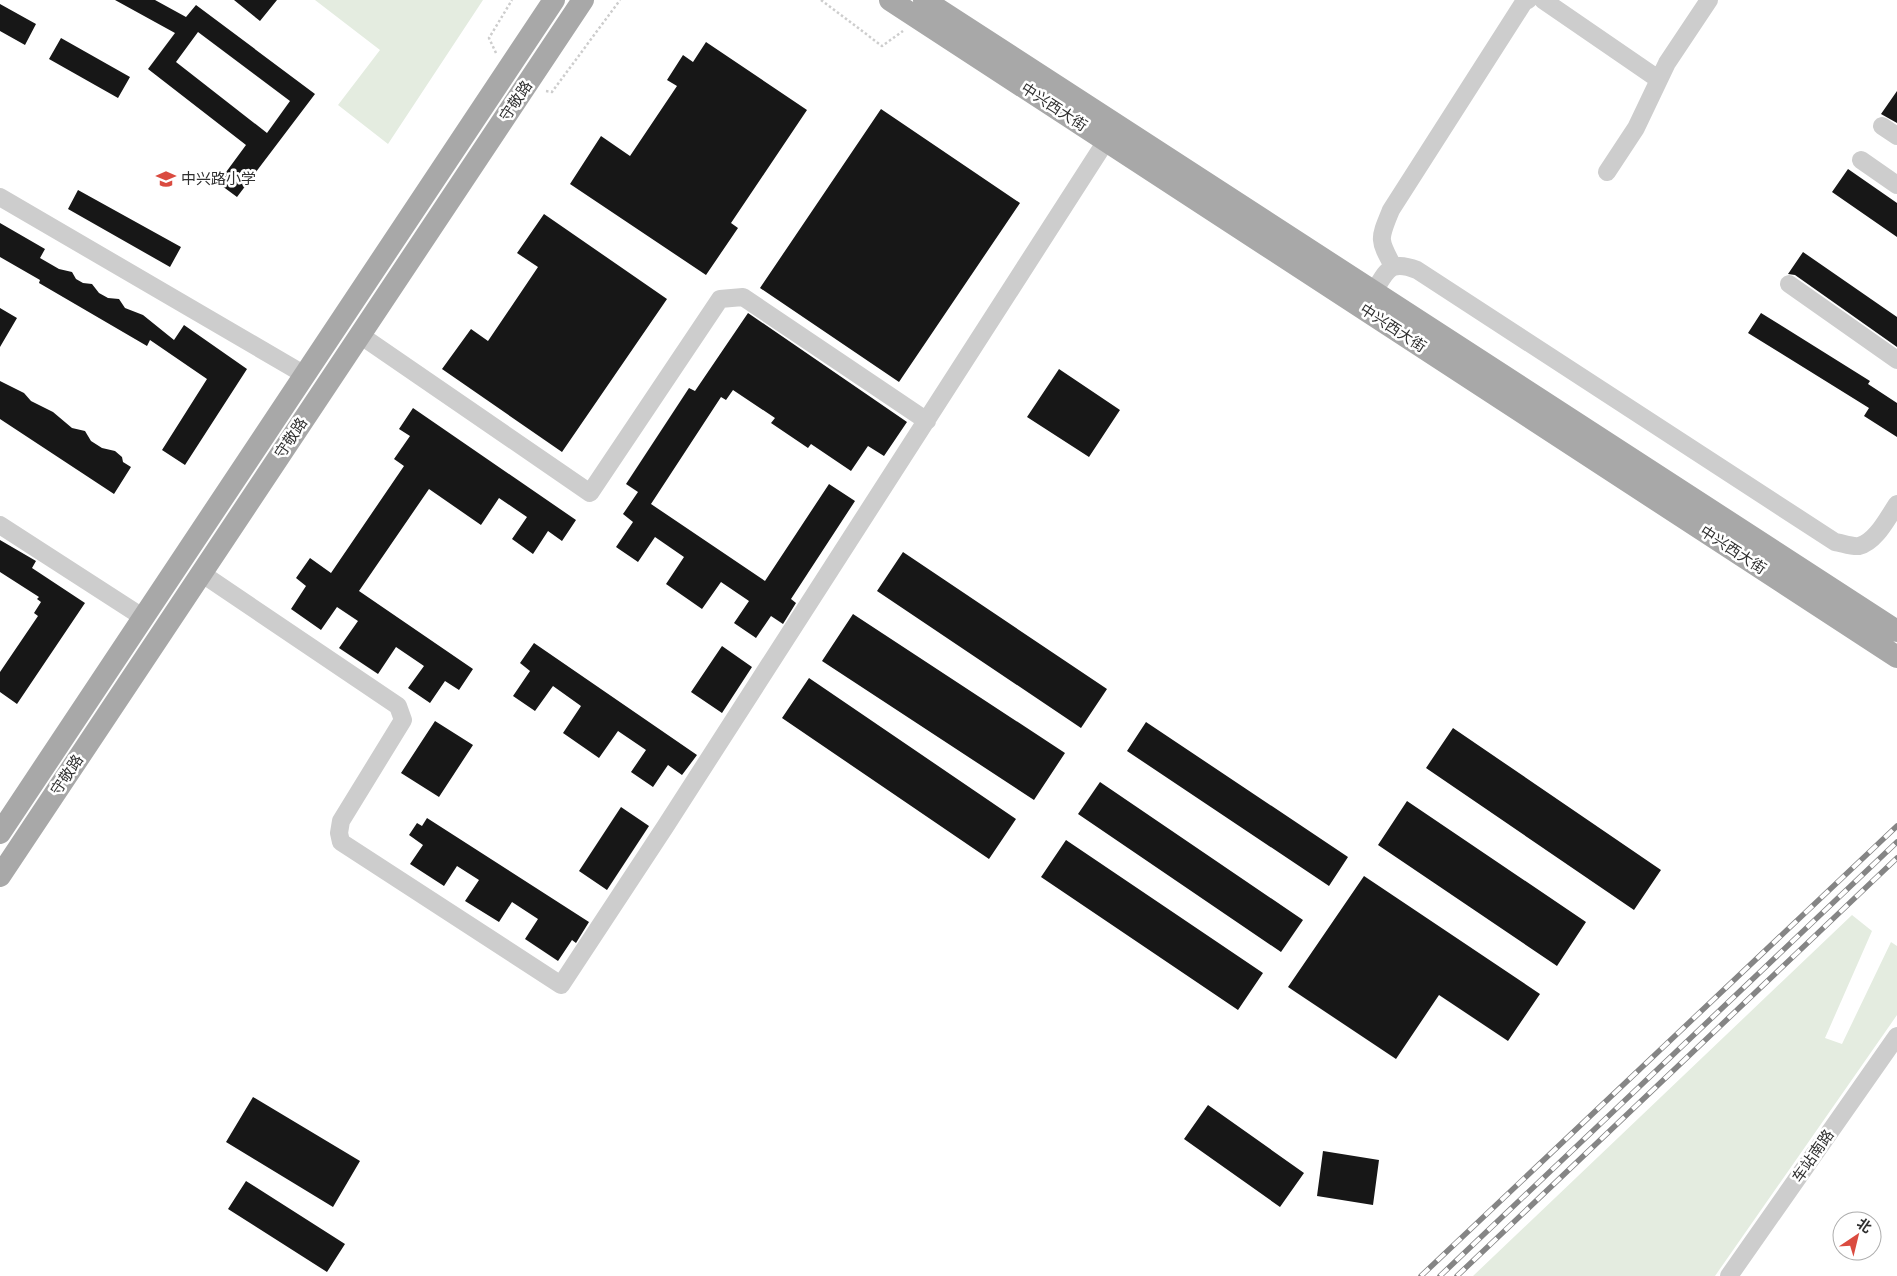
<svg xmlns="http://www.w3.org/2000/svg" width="1897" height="1276" font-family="Roboto,'Noto Sans SC',sans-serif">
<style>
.green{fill:#e4ece0}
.building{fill:#171717;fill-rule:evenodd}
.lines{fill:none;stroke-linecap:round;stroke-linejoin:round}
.path{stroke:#cdcdcd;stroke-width:2.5;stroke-dasharray:2.5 2.5;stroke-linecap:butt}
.minor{stroke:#cdcdcd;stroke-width:18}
.major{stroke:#a8a8a8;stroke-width:22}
.rail-casing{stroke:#858585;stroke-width:5.5}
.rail{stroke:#fff;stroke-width:4;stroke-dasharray:11;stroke-linecap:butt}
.labels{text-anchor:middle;stroke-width:5;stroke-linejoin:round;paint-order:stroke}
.street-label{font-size:15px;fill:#303030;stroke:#fff}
.poi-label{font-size:15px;fill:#303030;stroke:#fff;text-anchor:start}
</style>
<rect width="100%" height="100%" fill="#fff"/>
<!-- green -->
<path class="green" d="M315 0H483L388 144 338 105 380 50Z
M1852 915 1872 931 1825 1038 1842 1044 1891 942 1897 946V1015L1715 1276H1473Z"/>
<!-- building -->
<path class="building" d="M115 0H155L186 17 196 5 315 94 237 197 218 183 246 145 148 69 175 33ZM198 32 290 101 267 133 176 62Z
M234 0H277L260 21Z
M0 4 36 24 25 45 0 31Z
M61 38 130 77 118 98 49 59Z
M706 42 807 110 731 223 738 228 706 275 570 184 601 136 630 156 677 86 667 80 683 55 693 62Z
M1897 91V123L1881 114Z
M881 109 1020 203 899 382 760 288Z
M1848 169 1897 203V237L1832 192Z
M78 190 181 247 170 267 68 209Z
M544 214 667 299 562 452 442 369 471 329 488 341 538 267 517 253Z
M0 223 45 249 40 258 59 269 72 272 76 279 83 283 92 284 99 293 108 298 119 299 125 308 143 315 174 340 184 325 247 369 185 465 162 450 207 379 150 340 147 346 39 283 40 280 0 257Z
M1803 252 1897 317V347L1795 275 1788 274Z
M0 308 17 318 0 347Z
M748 313 907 422 884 456 868 446 851 471 811 444 808 448 771 423 775 418 733 390 726 400 721 397 651 504 765 581 829 484 855 501 791 599 796 603 783 624 771 616 756 638 734 623 749 601 721 582 702 609 666 584 684 557 655 537 638 562 616 547 633 522 623 514 638 492 626 484 689 388 695 391Z
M1761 313 1870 381 1868 384 1897 403V437L1864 416 1869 408 1748 333Z
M1059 369 1120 410 1089 457 1027 417Z
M0 381 24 393 31 401 53 412 72 428 85 431 91 441 102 448 115 451 122 457 123 462 131 467 114 494 0 419Z
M413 408 576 520 562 541 548 531 533 554 512 539 527 517 499 498 481 525 429 489 359 591 473 669 459 690 445 681 430 703 408 688 424 666 396 647 378 674 339 648 358 621 337 607 321 630 291 609 306 586 296 578 310 558 331 573 404 466 394 459 410 436 399 429Z
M0 540 36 561 32 568 85 603 17 704 0 692V672L38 616 34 613 41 602 37 599 39 597 0 572Z
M903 552 1107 689 1081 728 877 591Z
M853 614 1065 753 1034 800 822 661Z
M534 643 697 755 682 775 668 765 653 787 631 772 646 750 618 731 599 758 563 733 581 706 553 686 535 711 513 696 530 671 520 663Z
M722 646 752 667 722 713 691 692Z
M809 678 1016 819 989 859 782 718Z
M435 721 473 745 439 797 401 773Z
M1146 722 1348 857 1329 886 1127 751Z
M1453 728 1661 870 1634 910 1426 768Z
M1100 782 1303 920 1281 952 1078 814Z
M1407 801 1586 922 1557 966 1378 845Z
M621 807 649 826 607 890 579 871Z
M427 818 589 922 576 943 572 940 558 961 525 939 538 919 512 902 499 922 465 901 479 880 457 866 444 886 410 864 423 845 409 835 417 823 422 826Z
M1066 840 1263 973 1238 1010 1041 877Z
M1364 876 1540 994 1508 1041 1439 995 1396 1059 1288 987Z
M253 1097 360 1161 333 1207 226 1142Z
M1208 1105 1304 1173 1280 1207 1184 1139Z
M1323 1151 1379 1160 1373 1205 1317 1196Z
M246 1181 345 1244 327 1272 228 1209Z"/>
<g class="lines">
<!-- path -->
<path class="path" d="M821 0 882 46 903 31
M496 53 489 38 512 0
M546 91 552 92 620 0"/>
<!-- minor -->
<path class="minor" d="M1543 0 1658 79
M1882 126 1897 136
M1861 160 1897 185
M1607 172 1636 128 1667 63 1709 0
M0 197 305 375
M1393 266C1378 239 1379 239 1391 210L1524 2 1528 0
M1789 284 1897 360
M1373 293C1387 271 1389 259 1417 270L1835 542C1842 543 1852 547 1859 546 1876 542 1888 517 1897 504
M360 335 590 493 720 299 743 297 927 421
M0 525 144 618
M201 573 398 706 403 720 341 821 339 833 341 842 561 985 665 827 1106 141
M1729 1276 1897 1036"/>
<!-- major -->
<path class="major" d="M890 0 1897 657
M924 0 1897 631
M0 833 554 0
M0 876 583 0"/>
<defs>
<path id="rail" d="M1421 1276 1897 826
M1440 1276 1897 842
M1457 1276 1897 858"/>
</defs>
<!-- rail casing -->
<use href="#rail" class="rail-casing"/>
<!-- rail -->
<use href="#rail" class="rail"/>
</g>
<!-- icons -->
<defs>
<symbol id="school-bare" viewBox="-9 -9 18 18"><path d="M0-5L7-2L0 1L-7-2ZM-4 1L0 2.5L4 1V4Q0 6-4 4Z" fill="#da4b40" stroke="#fff" stroke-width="2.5" paint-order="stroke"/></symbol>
</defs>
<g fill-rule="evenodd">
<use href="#school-bare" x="152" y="165" width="28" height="28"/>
</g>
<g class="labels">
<!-- street labels -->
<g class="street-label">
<text transform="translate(516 101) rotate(-56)" y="5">守敬路</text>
<text transform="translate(1054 107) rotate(33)" y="5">中兴西大街</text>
<text transform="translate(1393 328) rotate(33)" y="5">中兴西大街</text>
<text transform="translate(291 438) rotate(-56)" y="5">守敬路</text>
<text transform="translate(1733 550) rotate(33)" y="5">中兴西大街</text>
<text transform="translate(67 775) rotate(-56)" y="5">守敬路</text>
<text transform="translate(1813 1156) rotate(-55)" y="5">车站南路</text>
</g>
<!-- poi labels -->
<g class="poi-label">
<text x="181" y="184">中兴路小学</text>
</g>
</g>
<!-- north arrow -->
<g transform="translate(1857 1236) rotate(35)"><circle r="24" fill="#ffffff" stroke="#acacac"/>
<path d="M0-4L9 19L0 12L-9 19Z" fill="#da4b40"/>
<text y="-8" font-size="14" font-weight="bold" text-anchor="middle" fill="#303030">北</text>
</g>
</svg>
